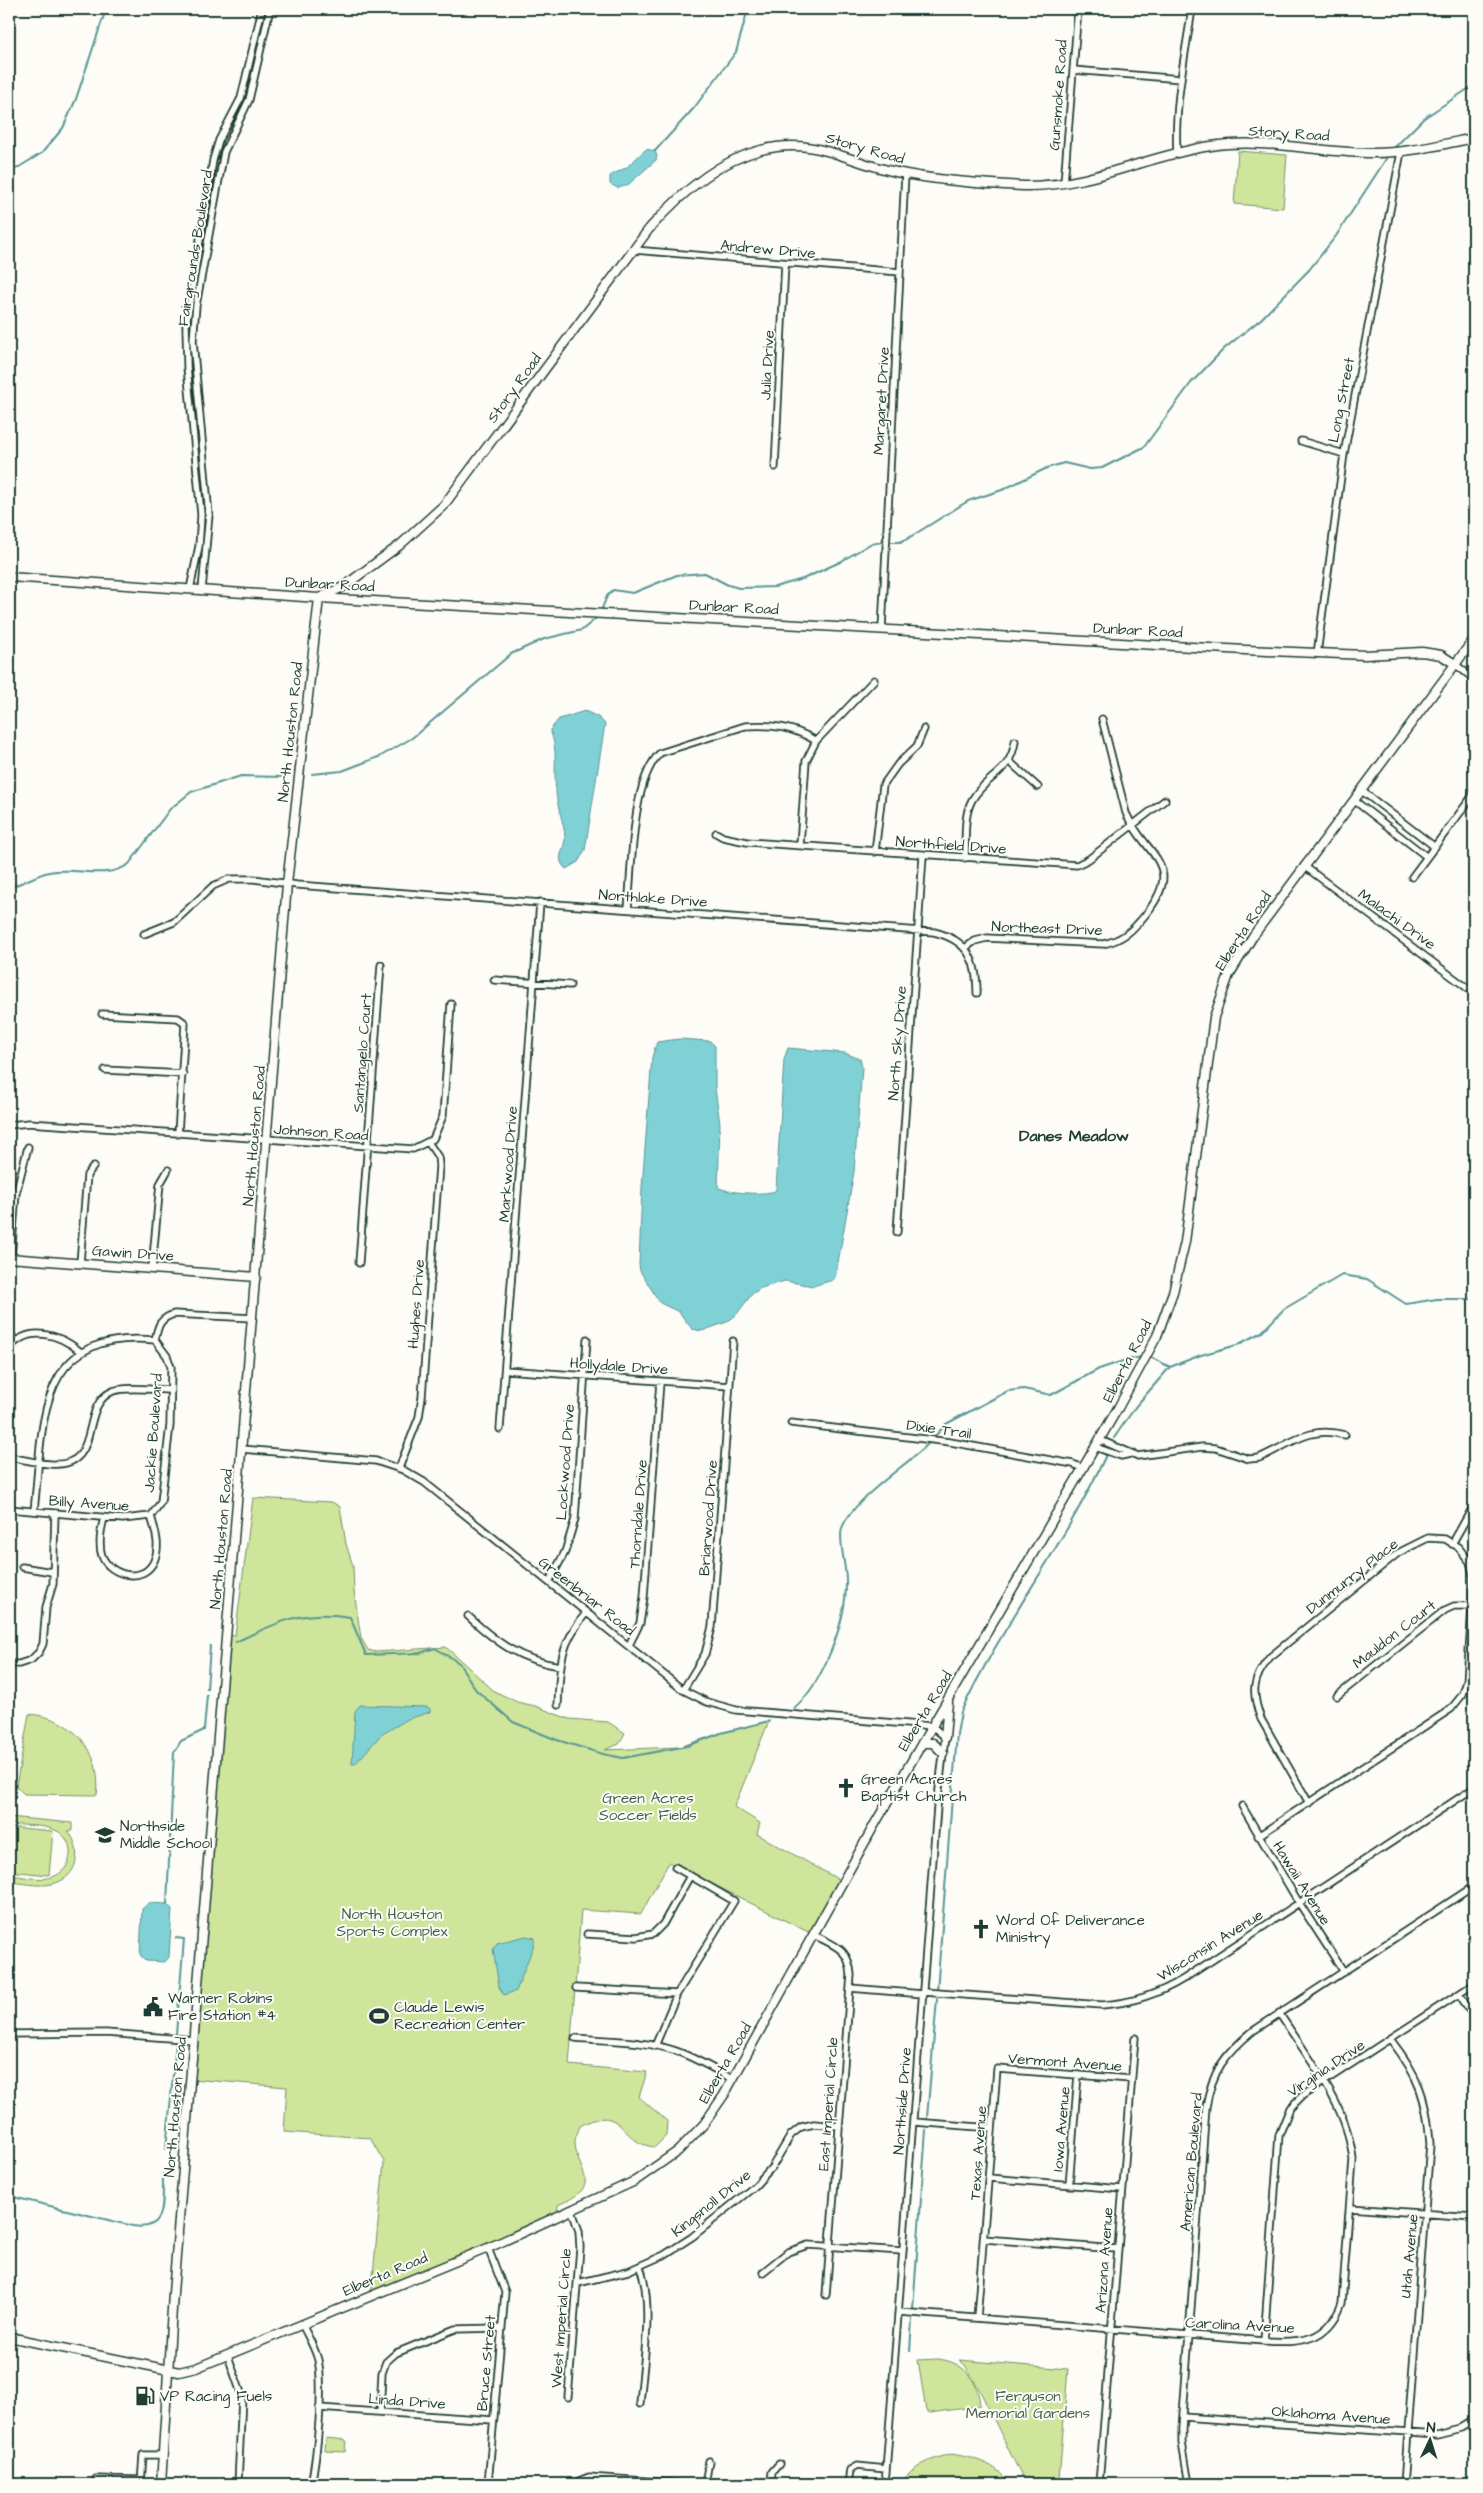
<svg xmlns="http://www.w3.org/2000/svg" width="1483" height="2493" font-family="'Architects Daughter',sans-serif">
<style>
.green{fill:#cee59b;stroke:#769168}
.water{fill:#80d1d6;stroke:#599695}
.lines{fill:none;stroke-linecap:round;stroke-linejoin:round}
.stream{stroke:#599695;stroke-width:2}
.street-casing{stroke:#1f3d34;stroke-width:9}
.secondary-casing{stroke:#1f3d34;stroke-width:11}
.street{stroke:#fdfcf7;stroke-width:5.5}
.secondary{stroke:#fdfcf7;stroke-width:8}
.labels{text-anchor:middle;stroke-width:4;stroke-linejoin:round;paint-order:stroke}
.street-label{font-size:15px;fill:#1f3d34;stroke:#fdfcf7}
.poi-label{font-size:15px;fill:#1f3d34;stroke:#fdfcf7;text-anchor:start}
.park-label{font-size:15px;fill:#425f49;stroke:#fdfcf7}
.neighbourhood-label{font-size:16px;font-weight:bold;fill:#1f3d34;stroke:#fdfcf7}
</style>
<rect width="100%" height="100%" fill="#fdfcf7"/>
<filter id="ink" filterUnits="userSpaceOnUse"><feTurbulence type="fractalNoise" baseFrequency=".02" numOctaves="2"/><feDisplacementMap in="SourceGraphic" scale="10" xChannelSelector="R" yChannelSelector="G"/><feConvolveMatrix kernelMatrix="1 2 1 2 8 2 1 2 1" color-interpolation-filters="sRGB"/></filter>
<g filter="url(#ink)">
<!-- green -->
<path class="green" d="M1238 151 1287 155 1283 208 1234 204Z
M253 1498 332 1502 340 1507 346 1544 353 1566 354 1591 361 1638 368 1650 376 1652 446 1647 494 1691 517 1702 535 1706 569 1719 608 1722 625 1733 619 1744 605 1750 679 1747 721 1733 769 1721 734 1807 760 1823 757 1834 843 1882 814 1935 669 1862 641 1914 581 1910 569 2065 647 2072 639 2097 667 2121 666 2136 655 2147C618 2144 625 2101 580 2126 579 2130 575 2136 575 2141 575 2173 607 2184 558 2205L557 2218 371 2295 384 2162 370 2138 284 2132 287 2087 191 2079 227 1634 235 1636Z
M29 1714C72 1717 103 1751 97 1795L24 1794 16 1786Z
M9 1817 72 1823V1831H68C83 1849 79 1878 52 1884 39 1887 22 1883 9 1882V1875C22 1876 39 1881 52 1877 74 1871 77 1839 55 1830 42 1824 23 1826 9 1824Z
M9 1827 53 1831 49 1875 9 1871Z
M938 2359C964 2362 978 2379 980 2406L930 2413 926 2411 918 2360Z
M959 2360 1068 2369 1059 2480 1022 2477 981 2393 965 2365Z
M326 2438 346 2440 345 2452 325 2451Z
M952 2454C973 2458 998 2463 1008 2484L900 2483C915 2466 929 2459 952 2454Z"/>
<!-- water -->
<path class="water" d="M646 149 655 151 657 156 656 160 629 184 618 188 610 184V176L627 167Z
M585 711 598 717 605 724 585 850 578 862 566 869C554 858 565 850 565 837 564 822 557 807 556 792 553 770 559 751 550 730L559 719Z
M679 1039 710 1041 715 1046V1088L720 1124 718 1187C725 1193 770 1196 776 1190L784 1059 788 1048 845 1053 860 1059 862 1067 854 1172 836 1274 833 1280 813 1286 785 1281 761 1288 752 1294 736 1315 727 1322 702 1331 692 1329 679 1312 660 1303 640 1271 639 1265 642 1187 652 1057 657 1042Z
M360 1705 427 1707 430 1709V1712L408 1719 381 1735 355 1764H352L355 1711Z
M149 1903 167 1904 172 1909 169 1957 165 1962 146 1961 140 1955 142 1909Z
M526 1936 535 1938 533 1947 516 1991 504 1995 499 1987 493 1949 497 1943Z"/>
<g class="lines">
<!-- stream -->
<path class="stream" d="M1393 149 1424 118 1474 85
M655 151 694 108 736 52 748 9
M9 173 42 153 63 128 76 99 106 9
M890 542H900L907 539 968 501 1002 490 1047 468 1064 463 1090 469 1102 468 1144 447 1191 383 1225 348 1261 319 1309 270 1336 236 1386 159
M601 611 607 596 613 590 633 593 677 575 705 573 728 585 739 588 775 587 803 579 840 562 870 544 882 542
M312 774 342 771 381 756 412 738 511 654 544 639 582 630 599 616
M9 887C23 884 35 875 49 872 76 866 105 881 129 864L170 809 191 792 241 776 285 777
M1152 1358 1170 1367
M935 1436 946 1424 1008 1391 1024 1389 1051 1395 1099 1369 1126 1360 1142 1357
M1114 1438 1136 1406 1170 1367 1201 1355 1237 1345 1262 1332 1284 1309 1342 1275 1367 1279 1406 1304 1437 1299H1474
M236 1642C277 1622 303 1609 350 1617L366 1655 420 1653 435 1648 459 1663 476 1690 513 1722 557 1740 603 1754 623 1758 687 1746 721 1733 769 1721
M207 1689 210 1646
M794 1708C824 1683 847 1619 846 1580 846 1566 838 1539 842 1528 853 1499 906 1466 929 1443
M167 1904 174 1752 181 1741 204 1730 207 1695
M176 1938 184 1939 176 2034
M937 1991 957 1734 961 1712C1003 1623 1065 1544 1106 1455
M927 2118 937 1999
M166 2149 176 2043
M9 2196 133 2226C169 2232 162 2200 163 2174
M913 2309 926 2130
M910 2351 912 2319"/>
<defs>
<path id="street" d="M1073 70 1181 79
M1177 153C1174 105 1185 56 1192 9
M1064 183 1078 9
M634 250 900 272
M1301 441 1344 454
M775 467 785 263
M190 589 199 546 201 515 187 367 186 325 213 160 219 140 241 98 262 9
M202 590 209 515 193 341 196 306 224 152 249 100 270 9
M882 629 905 174
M1317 654 1344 454 1401 152
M1455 664 1474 679
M1010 762 1038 787
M1362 791 1435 847
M1355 801 1427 857
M716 833 723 837 747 842 1077 865 1089 859 1165 800
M800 845 806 761 816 741 874 680
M875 852 883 785 898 764 917 746 924 729
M965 858C966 840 963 816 972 800 986 775 1011 774 1015 741
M1304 866 1474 993
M1412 877 1474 794
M628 909C632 868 631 781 660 753L745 726C772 724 794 727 816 741
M144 934 174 922 213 886 229 879H254L297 885 934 932C968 940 977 960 977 993
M965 948 975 941 987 938 1103 944C1123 940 1133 930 1146 914 1186 864 1145 856 1126 813L1102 719
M494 980 570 985
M102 1014 178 1018 185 1023 178 1134
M105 1070 183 1074
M9 1125 29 1123 413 1149 433 1139 443 1116 451 1004
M897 1232 923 856
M11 1258 16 1193 28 1147
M80 1263 87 1175 94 1166
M359 1263 381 965
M152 1268 160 1184 168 1170
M9 1333 15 1340
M9 1349C28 1324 60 1334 81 1352
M505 1370 730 1386
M791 1423 950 1442 1073 1464 1082 1468
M500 1429 540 902
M1100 1440 1138 1456 1202 1447 1216 1448 1249 1459 1259 1458C1291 1444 1309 1425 1345 1435
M1095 1447 1121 1456 1130 1454
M242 1449 376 1461 403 1470 424 1482 683 1690 707 1702 736 1710 932 1726 945 1737 937 1807 885 2484
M9 1457C22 1459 36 1463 50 1464 105 1469 77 1406 113 1391 126 1386 155 1390 170 1390
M399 1468 419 1417 422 1397 439 1166 438 1157 428 1142
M9 1509 123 1519 151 1516 161 1502 170 1425 171 1367 167 1356 155 1340C158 1326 159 1319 174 1314L253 1318
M34 1511C44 1423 34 1329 155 1340
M104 1518C101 1529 98 1544 102 1556 110 1576 144 1584 154 1561 161 1545 155 1531 151 1516
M1452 1544 1474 1505
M22 1567 52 1572
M549 1582 565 1552 575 1519 587 1339
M468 1616C497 1643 520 1660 560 1666
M629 1645 640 1623 644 1597 660 1382
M9 1664H19L31 1660 39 1652 43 1644 46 1607 53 1584 55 1513
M683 1690 705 1654 712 1627 733 1341
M1337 1696 1445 1610 1454 1606H1472
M558 1705C560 1664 559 1646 586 1613
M1242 1806 1299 1903 1344 1972
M1258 1836 1451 1709 1463 1694 1467 1681 1474 1578 1470 1562 1458 1547 1445 1539 1428 1538 1398 1553 1270 1657C1252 1679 1251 1692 1261 1719L1309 1803
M587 1934 636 1937 653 1934 663 1924 690 1876
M814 1935C835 1946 849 1948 851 1975L826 2295
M576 1988 677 1994
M850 1988 923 1994
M923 1992 1102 2005C1133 2003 1159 1994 1185 1978L1474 1788
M1459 1994 1474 2017
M9 2034 106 2033 194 2040
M575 2038C607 2041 645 2040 676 2051 695 2058 713 2068 732 2079
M1391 2040C1419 2076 1427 2099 1430 2144L1404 2484
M655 2046 677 1994 734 1901 675 1867
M914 2122 992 2128
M989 2178 1122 2189
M1069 2185 1078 2075
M1350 2208 1474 2217
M983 2239 1117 2249
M640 2267C654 2304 643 2364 640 2404
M763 2272 788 2252 808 2245 903 2251
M578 2283 628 2271 664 2255 692 2237 755 2186 772 2167 791 2135 801 2127 814 2124 839 2126
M899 2312 1264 2341C1301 2343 1328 2342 1342 2303L1353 2160C1348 2105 1308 2058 1279 2013
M977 2318 997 2069 1131 2079
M302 2324C307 2335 315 2348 318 2360 324 2387 317 2456 311 2484
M1264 2341 1279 2135 1290 2108 1302 2096 1474 1984
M228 2356 242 2396 238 2484
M568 2397 580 2248 579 2231 572 2211
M319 2408 493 2420
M380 2412 382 2373 386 2362 396 2353 455 2329 501 2328
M1183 2417 1437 2435 1461 2429 1474 2421
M96 2479 141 2480
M312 2482 351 2484
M141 2484 143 2455H163
M488 2484 505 2292 488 2248
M571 2484 589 2477 686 2484
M705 2484 709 2461
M771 2484 772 2472 779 2464
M848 2484 850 2470 857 2466 886 2469
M1099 2484 1135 2038
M1189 2484 1182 2443V2428L1206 2107C1212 2071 1225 2054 1253 2031L1474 1886"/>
<path id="secondary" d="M9 577 319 598 1245 650 1365 655 1422 652 1441 655 1455 664
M9 1258 256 1277
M945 1737 948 1702
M922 1743H933L943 1753
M9 2337 179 2372 196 2368 488 2248 635 2181 678 2151 704 2124 724 2095 876 1822 1118 1408 1157 1336 1173 1292 1185 1242 1214 1017 1229 975 1253 936 1474 639
M161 2484 173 2293 287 884 319 598 343 587 400 545 444 505 649 229C678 196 717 161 761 150 816 136 846 162 896 172 937 181 982 184 1025 186 1090 187 1148 155 1211 146 1264 138 1315 152 1367 153 1403 154 1439 145 1474 138"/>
</defs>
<!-- street casing -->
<use href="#street" class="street-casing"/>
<!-- secondary casing -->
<use href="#secondary" class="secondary-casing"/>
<!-- street -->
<use href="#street" class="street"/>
<!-- secondary -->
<use href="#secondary" class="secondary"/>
</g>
</g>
<!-- icons -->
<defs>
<symbol id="church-bare" viewBox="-9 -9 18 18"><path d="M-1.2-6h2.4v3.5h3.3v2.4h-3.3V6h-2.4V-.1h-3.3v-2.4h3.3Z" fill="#1f3d34" stroke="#fdfcf7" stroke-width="2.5" paint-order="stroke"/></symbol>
<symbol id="school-bare" viewBox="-9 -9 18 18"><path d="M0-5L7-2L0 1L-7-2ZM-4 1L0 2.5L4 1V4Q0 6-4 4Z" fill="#1f3d34" stroke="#fdfcf7" stroke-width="2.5" paint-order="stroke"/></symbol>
<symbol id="civic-bare" viewBox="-9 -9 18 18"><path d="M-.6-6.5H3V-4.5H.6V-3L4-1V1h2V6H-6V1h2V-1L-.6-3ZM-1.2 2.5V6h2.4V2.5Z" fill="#1f3d34" stroke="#fdfcf7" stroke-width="2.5" paint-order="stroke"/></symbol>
<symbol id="stadium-bare" viewBox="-9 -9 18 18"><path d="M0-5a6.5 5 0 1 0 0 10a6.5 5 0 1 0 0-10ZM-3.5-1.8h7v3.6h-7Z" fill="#1f3d34" stroke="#fdfcf7" stroke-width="2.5" paint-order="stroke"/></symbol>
<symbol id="fuel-bare" viewBox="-9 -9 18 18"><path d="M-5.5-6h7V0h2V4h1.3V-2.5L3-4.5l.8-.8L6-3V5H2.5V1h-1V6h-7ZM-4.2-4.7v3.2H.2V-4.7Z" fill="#1f3d34" stroke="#fdfcf7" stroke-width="2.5" paint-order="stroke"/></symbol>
</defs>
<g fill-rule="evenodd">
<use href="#church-bare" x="832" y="1774" width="28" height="28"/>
<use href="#school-bare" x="91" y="1821" width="28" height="28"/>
<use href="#church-bare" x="967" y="1915" width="28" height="28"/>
<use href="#civic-bare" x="139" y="1993" width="28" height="28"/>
<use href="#stadium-bare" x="365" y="2002" width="28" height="28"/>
<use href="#fuel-bare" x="131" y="2382" width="28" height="28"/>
</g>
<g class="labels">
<!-- street labels -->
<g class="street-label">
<text transform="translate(1058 95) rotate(-86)" y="5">Gunsmoke Road</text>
<text transform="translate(1289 133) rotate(4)" y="5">Story Road</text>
<text transform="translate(865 148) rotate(16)" y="5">Story Road</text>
<text transform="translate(195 248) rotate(-81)" y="5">Fairgrounds Boulevard</text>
<text transform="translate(768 249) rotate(5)" y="5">Andrew Drive</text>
<text transform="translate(767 365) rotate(-87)" y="5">Julia Drive</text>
<text transform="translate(514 388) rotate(-54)" y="5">Story Road</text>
<text transform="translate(1341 400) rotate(-79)" y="5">Long Street</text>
<text transform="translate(881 401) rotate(-87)" y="5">Margaret Drive</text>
<text transform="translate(330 584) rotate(3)" y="5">Dunbar Road</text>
<text transform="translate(734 607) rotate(3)" y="5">Dunbar Road</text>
<text transform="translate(1138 630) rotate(3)" y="5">Dunbar Road</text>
<text transform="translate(290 732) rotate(-84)" y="5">North Houston Road</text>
<text transform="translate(951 845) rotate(4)" y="5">Northfield Drive</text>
<text transform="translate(653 898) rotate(4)" y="5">Northlake Drive</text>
<text transform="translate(1397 919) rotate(36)" y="5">Malachi Drive</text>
<text transform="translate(1047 928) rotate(2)" y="5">Northeast Drive</text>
<text transform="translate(1243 931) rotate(-57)" y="5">Elberta Road</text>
<text transform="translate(897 1043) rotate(-86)" y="5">North Sky Drive</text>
<text transform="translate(362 1053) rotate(-86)" y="5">Santangelo Court</text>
<text transform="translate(321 1132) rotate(4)" y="5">Johnson Road</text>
<text transform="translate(254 1136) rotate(-85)" y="5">North Houston Road</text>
<text transform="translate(508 1164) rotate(-86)" y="5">Markwood Drive</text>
<text transform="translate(133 1253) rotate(4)" y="5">Gawin Drive</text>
<text transform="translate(416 1304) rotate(-86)" y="5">Hughes Drive</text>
<text transform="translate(1127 1361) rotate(-63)" y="5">Elberta Road</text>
<text transform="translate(619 1366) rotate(4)" y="5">Hollydale Drive</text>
<text transform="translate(939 1429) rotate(8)" y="5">Dixie Trail</text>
<text transform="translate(153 1433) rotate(-86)" y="5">Jackie Boulevard</text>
<text transform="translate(565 1462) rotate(-86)" y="5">Lockwood Drive</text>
<text transform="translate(89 1503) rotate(4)" y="5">Billy Avenue</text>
<text transform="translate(638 1514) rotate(-86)" y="5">Thorndale Drive</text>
<text transform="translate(708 1518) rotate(-86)" y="5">Briarwood Drive</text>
<text transform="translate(221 1539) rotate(-85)" y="5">North Houston Road</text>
<text transform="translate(1352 1576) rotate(-38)" y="5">Dunmurry Place</text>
<text transform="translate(587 1596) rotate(38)" y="5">Greenbriar Road</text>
<text transform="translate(1394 1634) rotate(-38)" y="5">Mauldon Court</text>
<text transform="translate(925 1711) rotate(-59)" y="5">Elberta Road</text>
<text transform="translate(1302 1883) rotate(58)" y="5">Hawaii Avenue</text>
<text transform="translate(1210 1945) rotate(-32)" y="5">Wisconsin Avenue</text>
<text transform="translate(1065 2062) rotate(4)" y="5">Vermont Avenue</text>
<text transform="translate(725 2063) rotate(-60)" y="5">Elberta Road</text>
<text transform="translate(1326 2068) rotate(-34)" y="5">Virginia Drive</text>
<text transform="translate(902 2101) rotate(-86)" y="5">Northside Drive</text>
<text transform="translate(828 2104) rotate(-86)" y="5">East Imperial Circle</text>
<text transform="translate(175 2107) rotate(-85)" y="5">North Houston Road</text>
<text transform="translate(1061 2129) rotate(-85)" y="5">Iowa Avenue</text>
<text transform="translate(978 2153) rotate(-86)" y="5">Texas Avenue</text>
<text transform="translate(1191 2162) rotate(-85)" y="5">American Boulevard</text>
<text transform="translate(711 2203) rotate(-39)" y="5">Kingsnoll Drive</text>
<text transform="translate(1409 2256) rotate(-85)" y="5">Utah Avenue</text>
<text transform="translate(1104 2260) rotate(-86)" y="5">Arizona Avenue</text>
<text transform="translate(385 2274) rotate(-23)" y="5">Elberta Road</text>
<text transform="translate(561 2318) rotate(-86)" y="5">West Imperial Circle</text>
<text transform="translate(1240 2325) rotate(3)" y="5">Carolina Avenue</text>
<text transform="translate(486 2363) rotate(-85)" y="5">Bruce Street</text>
<text transform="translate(407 2401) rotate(4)" y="5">Linda Drive</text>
<text transform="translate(1331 2415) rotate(4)" y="5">Oklahoma Avenue</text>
</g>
<!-- poi labels -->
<g class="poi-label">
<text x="861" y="1784">Green Acres<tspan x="861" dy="17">Baptist Church</tspan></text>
<text x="120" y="1831">Northside<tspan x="120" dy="17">Middle School</tspan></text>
<text x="996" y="1925">Word Of Deliverance<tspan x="996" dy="17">Ministry</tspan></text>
<text x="168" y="2003">Warner Robins<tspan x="168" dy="17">Fire Station #4</tspan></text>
<text x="394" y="2012">Claude Lewis<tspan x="394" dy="17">Recreation Center</tspan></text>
<text x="160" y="2401">VP Racing Fuels</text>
</g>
<!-- park labels -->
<g class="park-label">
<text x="648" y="1803">Green Acres<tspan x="648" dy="17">Soccer Fields</tspan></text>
<text x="392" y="1919">North Houston<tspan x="392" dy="17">Sports Complex</tspan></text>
<text x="1028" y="2401">Ferguson<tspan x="1028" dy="17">Memorial Gardens</tspan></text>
</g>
<!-- neighbourhood labels -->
<g class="neighbourhood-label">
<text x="1074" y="1141">Danes Meadow</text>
</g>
</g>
<!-- margin -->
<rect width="1483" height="2493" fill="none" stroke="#fdfcf7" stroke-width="30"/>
<rect x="15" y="15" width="1453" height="2463" fill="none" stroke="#1f3d34" stroke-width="2" filter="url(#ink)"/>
<!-- north arrow -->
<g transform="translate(1430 2440) rotate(4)" stroke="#fdfcf7" stroke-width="4" paint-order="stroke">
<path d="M0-4L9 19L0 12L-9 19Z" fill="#1f3d34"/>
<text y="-8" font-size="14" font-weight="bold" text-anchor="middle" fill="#1f3d34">N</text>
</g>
</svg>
